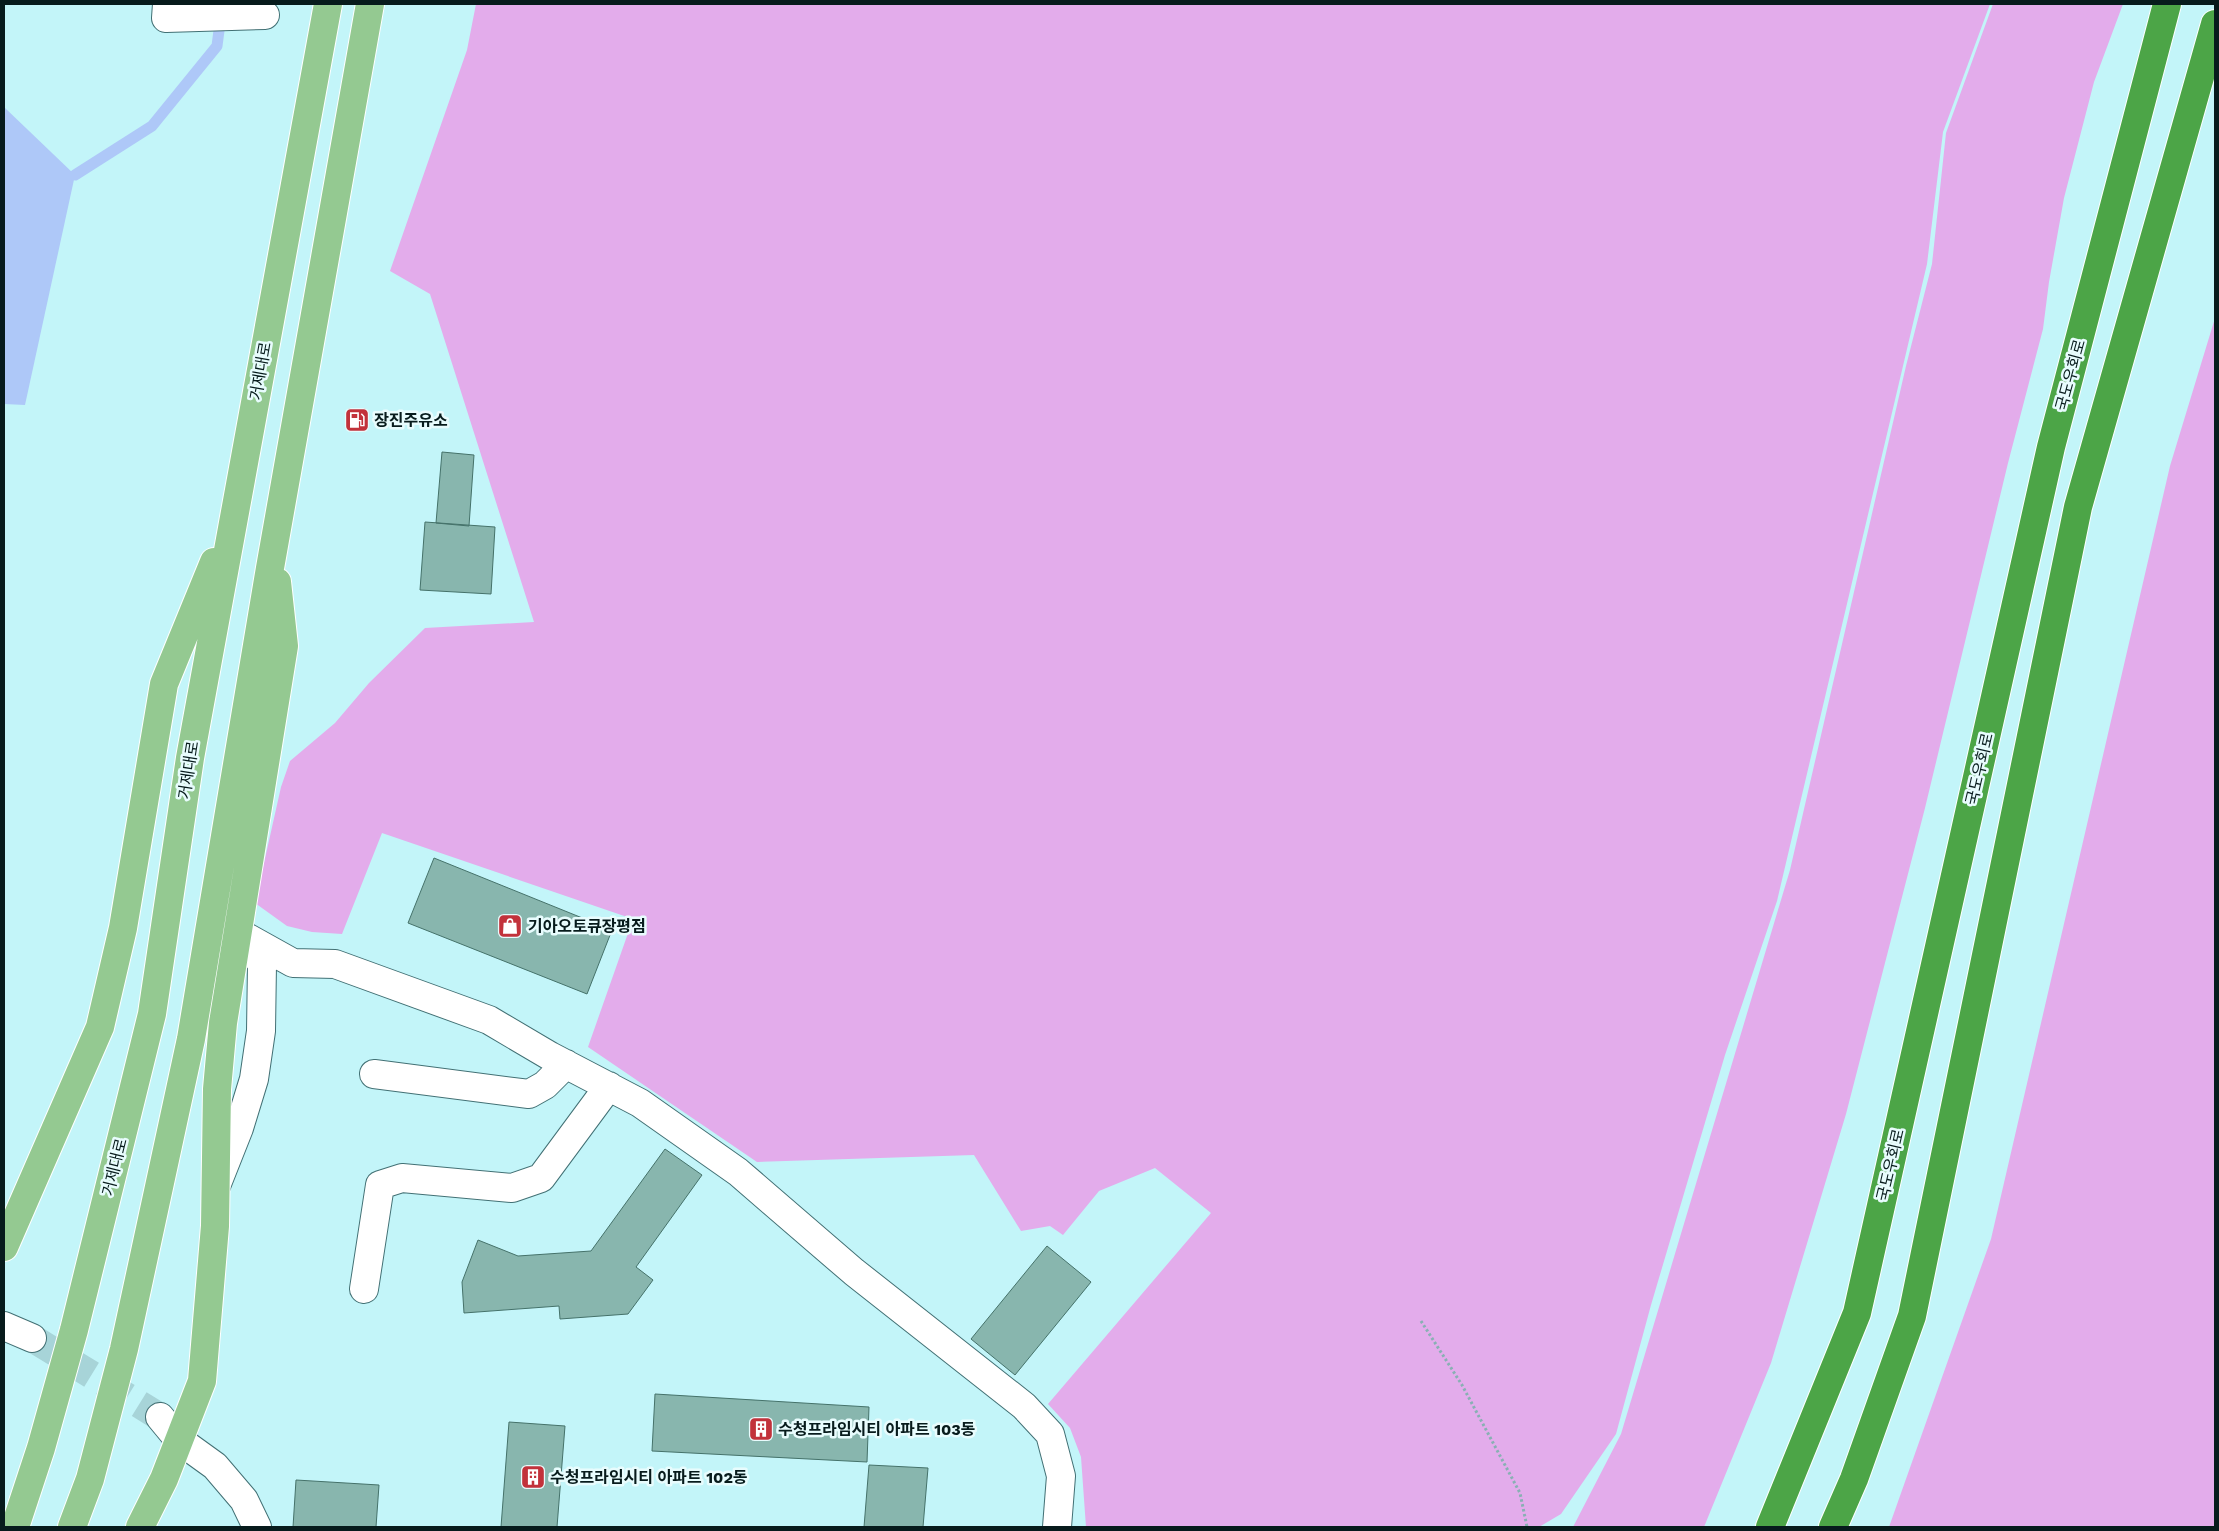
<svg xmlns="http://www.w3.org/2000/svg" width="2219" height="1531" font-family="'Work Sans','Noto Sans KR',sans-serif">
<style>
.green{fill:#e3aceb}
.water{fill:#aec8f8}
.lines{fill:none;stroke-linecap:round;stroke-linejoin:round}
.stream{stroke:#aec8f8;stroke-width:11}
.building{fill:#88b6ae;stroke:#45726a}
.minor-tunnel{stroke:#a7d4d8;stroke-width:28;stroke-dasharray:28 14;stroke-linecap:butt}
.minor-casing{stroke:#427074;stroke-width:30}
.major-casing{stroke:#fff;stroke-width:30}
.highway-casing{stroke:#fff;stroke-width:30}
.path{stroke:#88b0b3;stroke-width:3;stroke-dasharray:2.5 2.5;stroke-linecap:butt}
.minor{stroke:#fff;stroke-width:28}
.major{stroke:#94c991;stroke-width:28}
.highway{stroke:#4ca547;stroke-width:28}
.labels{text-anchor:middle;stroke-width:5;stroke-linejoin:round;paint-order:stroke}
.street-label{font-size:16px;fill:#071b1c;stroke:#e8fcfd}
.poi-label{font-size:16px;font-weight:bold;fill:#071b1c;stroke:#e8fcfd;text-anchor:start}
</style>
<rect width="100%" height="100%" fill="#c3f5f9"/>
<!-- green -->
<path class="green" d="M476 4H1990L1943 132 1927 264 1777 901 1725 1055 1651 1305 1616 1434 1561 1514 1539 1527H1086L1081 1457 1070 1428 1048 1404 1211 1213 1155 1168 1099 1191 1063 1235 1050 1226 1021 1231 974 1155 757 1162 588 1047 633 919 382 833 342 934 312 932 287 926 255 903 281 787 290 761 335 723 369 683 425 628 534 622 430 294 390 271 467 50Z
M1993 4H2123L2094 82 2064 198 2049 282 2043 329 2008 463 1925 808 1846 1114 1771 1363 1704 1527H1573L1621 1434 1790 870 1906 366 1932 264 1946 133Z
M2215 318V1527H1889L1991 1239 2170 466Z"/>
<!-- water -->
<path class="water" d="M4 107 75 175 25 405 4 404Z"/>
<g class="lines">
<!-- stream -->
<path class="stream" d="M75 175 152 126 217 46 221 15"/>
</g>
<!-- building -->
<path class="building" d="M442 452 474 455 469 526 436 523Z
M425 522 495 527 491 594 420 590Z
M434 858 612 930 587 994 408 923Z
M665 1149 702 1175 636 1267 653 1280 628 1314 560 1319 559 1306 464 1313 462 1282 478 1240 518 1256 591 1251Z
M1047 1246 1091 1282 1015 1375 971 1339Z
M655 1394 869 1407 867 1462 652 1451Z
M509 1422 565 1426 557 1527H501Z
M869 1465 928 1468 923 1527H864Z
M296 1480 379 1485 376 1527H293Z"/>
<g class="lines">
<!-- minor-tunnel -->
<path class="minor-tunnel" d="M32 1338 160 1417"/>
<defs>
<path id="minor" d="M167 4 166 18 265 15
M239 933 293 963 335 964 489 1020 550 1056 640 1103 738 1172 854 1272 1024 1406 1050 1434 1061 1476 1057 1527
M374 1074 529 1094 545 1085 566 1064
M216 1186 239 1128 254 1079 261 1031 262 964 243 938
M364 1289 380 1185 402 1178 512 1188 541 1178 609 1086
M4 1326 32 1338
M160 1417 179 1440 215 1466 244 1500 257 1527"/>
<path id="major" d="M4 1247 100 1027 123 928 164 684 214 562
M15 1527 41 1448 74 1330 152 1014 190 758 328 4
M72 1527 90 1479 124 1349 191 1039 270 568 370 4
M140 1527 164 1479 202 1381 215 1226 217 1089 223 1023 284 646 277 582"/>
<path id="highway" d="M1770 1527 1857 1313 2051 447 2167 4
M1833 1527 1854 1479 1912 1316 2078 507 2215 24"/>
</defs>
<!-- minor casing -->
<use href="#minor" class="minor-casing"/>
<!-- major casing -->
<use href="#major" class="major-casing"/>
<!-- highway casing -->
<use href="#highway" class="highway-casing"/>
<!-- path -->
<path class="path" d="M1421 1321 1462 1385 1520 1493 1527 1527"/>
<!-- minor -->
<use href="#minor" class="minor"/>
<!-- major -->
<use href="#major" class="major"/>
<!-- highway -->
<use href="#highway" class="highway"/>
</g>
<!-- icons -->
<defs>
<symbol id="fuel-square" viewBox="-11 -11 22 22"><rect x="-9" y="-9" width="18" height="18" rx="4" fill="#c2323b" stroke="#e8fcfd"/><path d="M-5.5-6h7V0h2V4h1.3V-2.5L3-4.5l.8-.8L6-3V5H2.5V1h-1V6h-7ZM-4.2-4.7v3.2H.2V-4.7Z" fill="#fff"/></symbol>
<symbol id="shop-square" viewBox="-11 -11 22 22"><rect x="-9" y="-9" width="18" height="18" rx="4" fill="#c2323b" stroke="#e8fcfd"/><path d="M-5-2.5h2.3a2.7 3.5 0 0 1 5.4 0H5L5.5 6h-11ZM-1.5-2.5h3a1.5 2.3 0 0 0-3 0Z" fill="#fff"/></symbol>
<symbol id="building-square" viewBox="-11 -11 22 22"><rect x="-9" y="-9" width="18" height="18" rx="4" fill="#c2323b" stroke="#e8fcfd"/><path d="M-4-6H4V6H1V3H-1V6H-4ZM-2.5-4.3h1.7v1.8h-1.7ZM.8-4.3h1.7v1.8H.8ZM-2.5-1h1.7V.8h-1.7ZM.8-1h1.7V.8H.8Z" fill="#fff"/></symbol>
</defs>
<g fill-rule="evenodd">
<use href="#fuel-square" x="343" y="406" width="28" height="28"/>
<use href="#shop-square" x="496" y="912" width="28" height="28"/>
<use href="#building-square" x="747" y="1415" width="28" height="28"/>
<use href="#building-square" x="519" y="1463" width="28" height="28"/>
</g>
<g class="labels">
<!-- street labels -->
<g class="street-label">
<text transform="translate(260 371) rotate(-80)" y="6">거제대로</text>
<text transform="translate(2070 375) rotate(-75)" y="6">국도우회로</text>
<text transform="translate(1979 769) rotate(-77)" y="6">국도우회로</text>
<text transform="translate(188 770) rotate(-81)" y="6">거제대로</text>
<text transform="translate(1890 1165) rotate(-77)" y="6">국도우회로</text>
<text transform="translate(114 1167) rotate(-76)" y="6">거제대로</text>
</g>
<!-- poi labels -->
<g class="poi-label">
<text x="374" y="426">장진주유소</text>
<text x="528" y="932">기아오토큐장평점</text>
<text x="778" y="1435">수청프라임시티 아파트 103동</text>
<text x="550" y="1483">수청프라임시티 아파트 102동</text>
</g>
</g>
<!-- border -->
<rect width="2219" height="1531" fill="none" stroke="#071b1c" stroke-width="10"/>
</svg>
